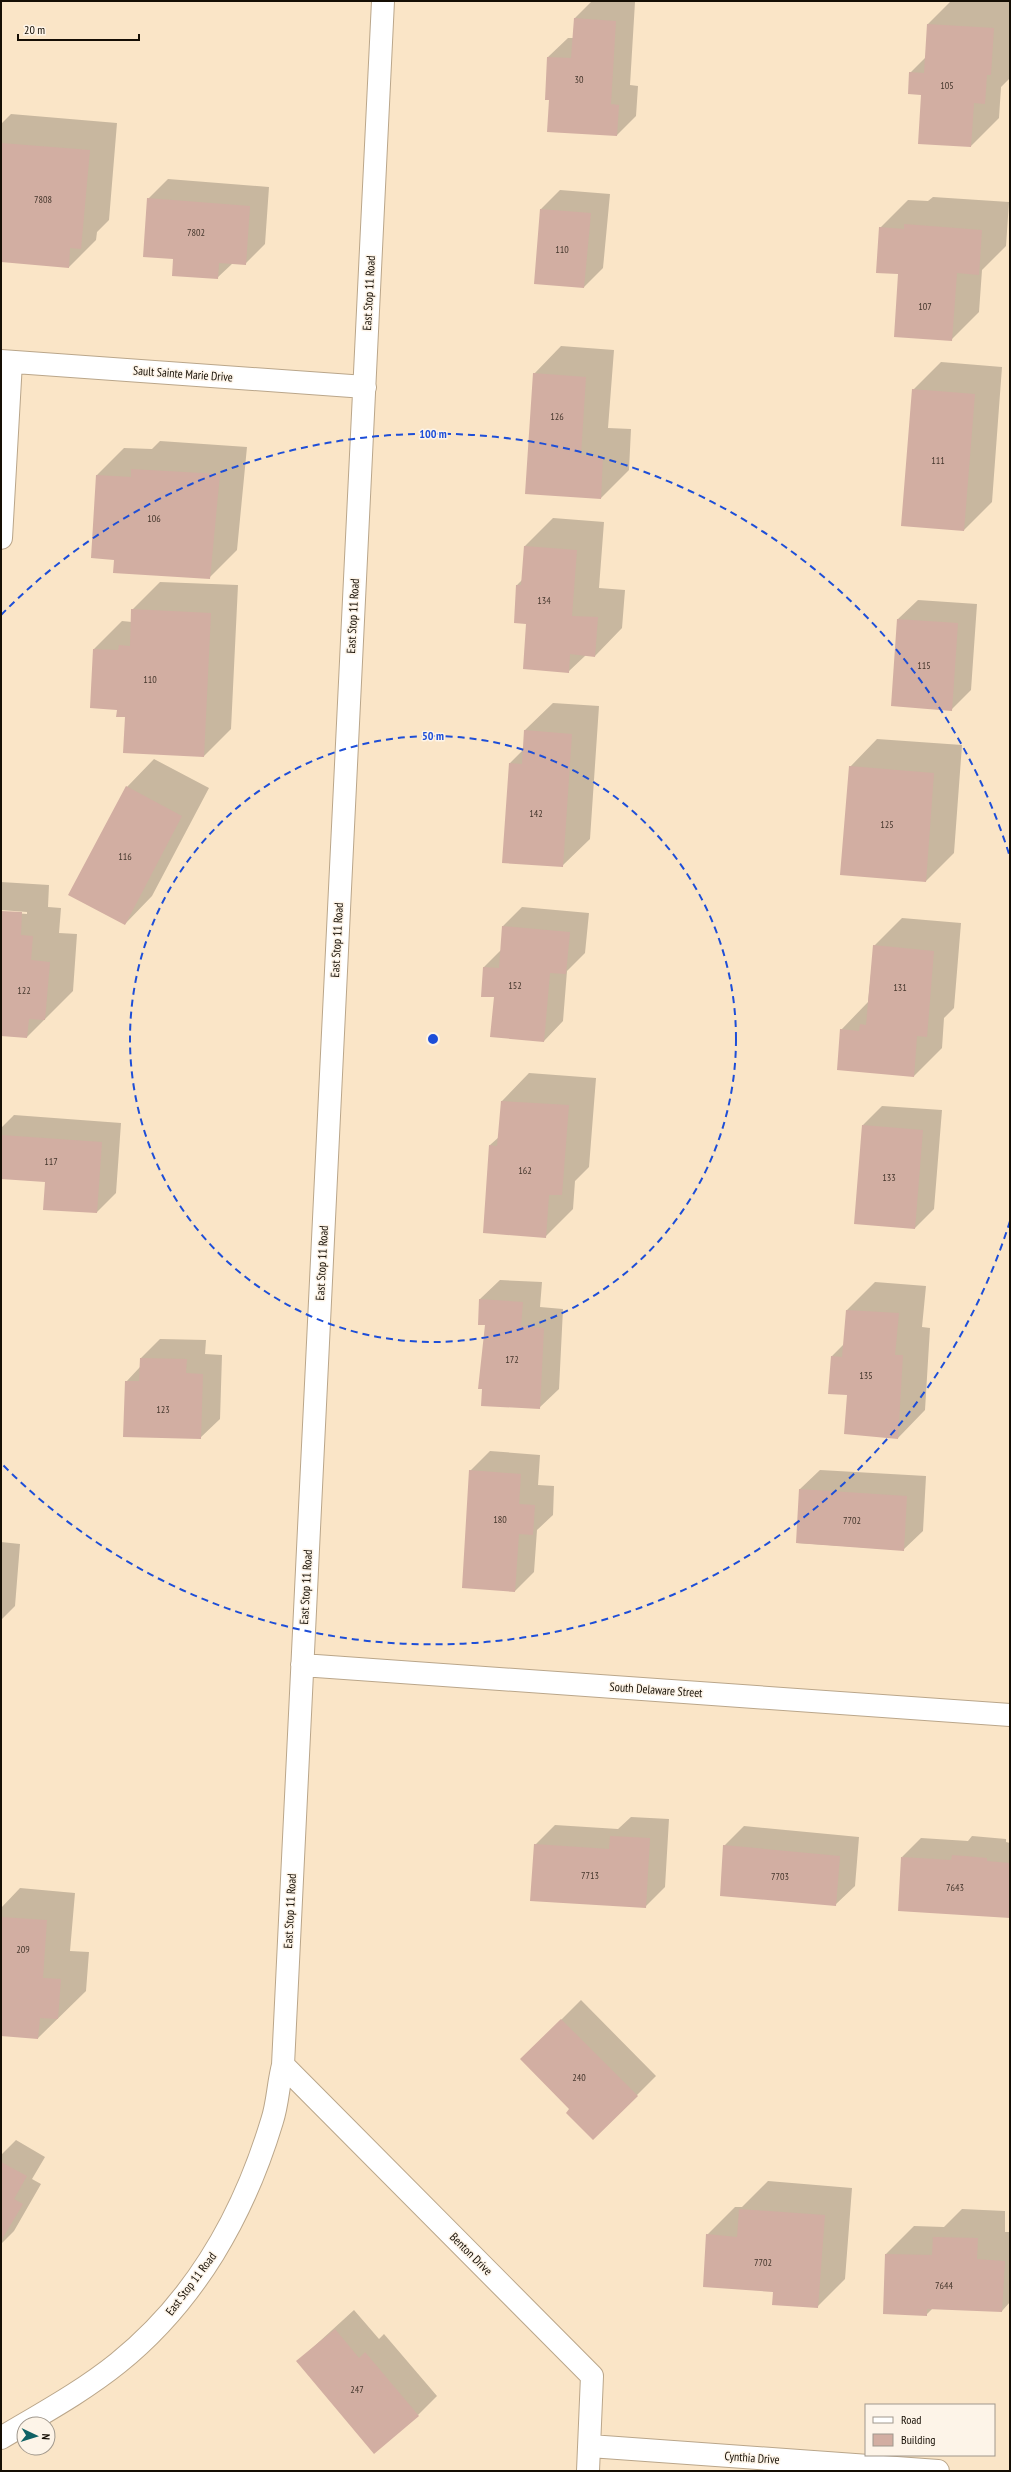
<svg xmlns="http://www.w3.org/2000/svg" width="1011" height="2472" font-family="'PT Sans Narrow',sans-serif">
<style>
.shadow{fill:#0003}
.building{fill:#d2aea2}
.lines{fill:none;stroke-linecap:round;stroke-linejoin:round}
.street-casing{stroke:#baa68a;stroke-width:24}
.street{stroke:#fff;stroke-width:22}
.ring{fill:none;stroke:#1d4ed8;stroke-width:2;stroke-dasharray:7 5}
.labels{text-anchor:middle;stroke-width:3;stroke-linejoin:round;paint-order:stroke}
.number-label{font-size:10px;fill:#44362c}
.street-label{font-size:12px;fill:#150e04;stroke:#fdf4e8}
.centre{fill:#1d4ed8;stroke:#fdf4e8;stroke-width:2}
.ring-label{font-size:12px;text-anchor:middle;font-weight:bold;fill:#1d4ed8;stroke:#fdf4e8;stroke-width:3;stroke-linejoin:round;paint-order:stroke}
</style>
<rect width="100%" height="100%" fill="#fae5c7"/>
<!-- shadow -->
<path class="shadow" d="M592 1 635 2 630 85 638 86 636 116 617 135 550 99 548 57 568 38H573L575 18Z
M951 1H1010V78L1001 87 999 118 971 146 910 73 926 57 928 24Z
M11 114 117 123 109 220 97 232 96 240 69 267 1 261V124Z
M168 179 269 187 265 244 245 264 233 263 217 278 174 258 148 199Z
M560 190 610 194 603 268 584 287 541 209Z
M933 197 1009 202 1006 246 982 270 979 312 951 340 899 273 880 228 908 200 928 201Z
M561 346 614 350 608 428 631 429 629 470 601 498 534 374Z
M941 362 1002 367 992 502 964 530 913 390Z
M160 441 247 447 237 550 209 578 115 559 97 475 124 448 152 449Z
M553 518 604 522 599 588 625 590 622 628 595 656 586 655 568 672 528 623 517 585 522 580 525 546Z
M160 582 238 585 231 729 204 756 126 716 118 709 94 649 122 621 132 622V610Z
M918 600 977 604 971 690 951 710 892 705 898 619Z
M553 703 599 706 590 839 562 866 510 763 524 749 525 730Z
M877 739 962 745 954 853 926 881 850 767Z
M154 759 209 788 152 896 125 924 127 787Z
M1 882 49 885 48 907 61 908 59 933 77 934 73 991 27 1037 1 1035V912L27 914V912L1 910Z
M522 907 589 913 585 953 567 971 563 1021 544 1041 495 997 482 996 484 967 501 950 503 926Z
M902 918 961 923 954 1008 944 1018 942 1048 914 1076 841 1030 868 1002 874 946Z
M529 1073 596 1078 589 1167 575 1181 573 1209 545 1237 490 1145 499 1137 502 1101Z
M882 1106 942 1110 934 1209 915 1228 863 1125Z
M14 1115 121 1123 116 1193 97 1212 46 1181 1 1178V1128Z
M500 1280 542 1282 540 1307 563 1309 559 1389 539 1408 486 1324 480 1299Z
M875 1282 926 1286 922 1327 930 1328 925 1410 898 1438 848 1394 832 1356 844 1344 847 1310Z
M160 1339 206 1340 205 1354 222 1355 220 1419 200 1438 126 1382 140 1367 141 1358Z
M490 1451 540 1455 538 1485 554 1486 553 1515 537 1530 534 1572 515 1591 470 1471Z
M820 1470 926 1476 923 1531 903 1550 797 1543 800 1489Z
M1 1542 20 1544 15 1606 1 1620Z
M631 1817 669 1819 665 1887 645 1907 535 1845 555 1825 618 1829Z
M744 1826 859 1837 855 1886 835 1905 724 1846Z
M972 1836 1006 1839V1842L1010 1843V1917L902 1857 921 1838 968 1841Z
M20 1888 75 1893 70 1951 89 1952 86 1991 38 2038 1 2035V1908Z
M581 2000 656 2076 593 2139 570 2109 541 2040Z
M16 2140 45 2157 32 2179 41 2184 14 2231 1 2244V2155Z
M768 2181 852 2188 845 2279 817 2307 774 2291 707 2235 735 2207H742Z
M962 2209 1005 2211V2232H1010V2302L1002 2311 933 2308 926 2315 886 2254 914 2226 944 2227Z
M354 2310 379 2339 384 2334 437 2396 418 2415 297 2362Z"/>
<!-- building -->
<path class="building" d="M574 18 616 21 611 104 619 105 617 136 547 132 549 100H545L547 57 571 58Z
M927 24 994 28 991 75H987L985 104 974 103 971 147 918 144 921 95 908 94 909 72 924 73Z
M1 143 90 150 81 249 70 248 69 268 1 262Z
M147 198 250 206 246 265 219 263 218 279 172 276 173 259 143 257Z
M540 209 591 213 584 288 534 284Z
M904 224 982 230 979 275 957 273 952 341 894 337 898 274 876 273 879 227 904 229Z
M533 373 586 377 581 455 603 457 601 499 525 494Z
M912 389 975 394 964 531 901 526Z
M131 469 220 474 210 579 113 573 114 560 91 558 96 475 131 477Z
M524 546 577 550 572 616 598 617 595 657 570 654 569 673 523 669 526 624 514 623 516 585H521Z
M131 609 211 613 204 757 123 753 125 717H116L117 710 90 708 93 649 118 650 119 645 130 646Z
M897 619 958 623 952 711 891 706Z
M524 730 572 734 563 867 502 863 509 763 522 764Z
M849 766 934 773 926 882 840 875Z
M126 786 182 816 125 925 68 895Z
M1 911 22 912 21 935 33 936 31 960 50 962 45 1020 29 1019 27 1038 1 1036Z
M502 926 570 932 566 974 550 973 544 1042 490 1037 494 997H481L483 967 499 968Z
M873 945 934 951 927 1037 917 1036 914 1077 837 1070 840 1029 859 1031 860 1024 866 1025Z
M501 1101 569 1105 562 1195H549L546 1238 483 1233 489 1145 497 1146Z
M862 1125 923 1130 915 1229 854 1224Z
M1 1135 102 1142 97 1213 43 1210 45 1182 1 1179Z
M479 1299 523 1302 521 1326 544 1328 540 1409 481 1406 482 1389H478L485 1325H478Z
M846 1310 899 1313 895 1355H903L898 1439 844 1434 847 1395 828 1394 831 1356 842 1357Z
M140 1358 187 1359 186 1373 203 1374 201 1439 123 1437 125 1381H139Z
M469 1470 521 1474 519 1504 535 1505 533 1535 519 1534 515 1592 462 1588Z
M799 1489 907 1496 904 1551 796 1543Z
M610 1836 650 1838 646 1908 530 1901 534 1844 609 1849Z
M723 1845 840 1856 836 1906 720 1896Z
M952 1855 987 1858V1861L1010 1863V1918L898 1911 901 1857 951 1860Z
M1 1917 47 1920 43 1978 61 1979 58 2019 40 2018 38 2039 1 2036Z
M561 2019 638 2096 593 2140 566 2113 569 2109 520 2059Z
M1 2162 27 2176 14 2199 23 2204 1 2241Z
M739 2209 825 2215 818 2308 772 2305 773 2292 703 2287 706 2234 737 2237Z
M933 2237 978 2238 977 2259 1005 2261 1002 2312 927 2309V2316L883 2314 885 2254 932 2255Z
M335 2329 359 2358 365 2352 419 2416 374 2454 296 2361Z"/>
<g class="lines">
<defs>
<path id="street" d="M1 361 365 387
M1 538 11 362
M302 1665 1010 1715
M283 2065 592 2376 588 2471
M1 2438C41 2414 82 2392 118 2363 195 2301 244 2214 272 2121 278 2103 278 2084 283 2065L383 1
M590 2446 938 2471"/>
</defs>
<!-- street casing -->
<use href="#street" class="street-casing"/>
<!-- street -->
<use href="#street" class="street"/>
</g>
<!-- distance rings -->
<g class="ring">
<circle cx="433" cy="1039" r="303"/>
<path d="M1010 1221A605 605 0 0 1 1 1463M1 615A605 605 0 0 1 1010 857"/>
</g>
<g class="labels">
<!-- number labels -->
<g class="number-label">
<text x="579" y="83">30</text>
<text x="947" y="89">105</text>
<text x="43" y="203">7808</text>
<text x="196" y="236">7802</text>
<text x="562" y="253">110</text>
<text x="925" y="310">107</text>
<text x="557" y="420">126</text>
<text x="938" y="464">111</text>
<text x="154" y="522">106</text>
<text x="544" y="604">134</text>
<text x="924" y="669">115</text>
<text x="150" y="683">110</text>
<text x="536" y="817">142</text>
<text x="887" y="828">125</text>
<text x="125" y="860">116</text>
<text x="515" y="989">152</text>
<text x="900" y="991">131</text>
<text x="24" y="994">122</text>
<text x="51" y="1165">117</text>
<text x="525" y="1174">162</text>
<text x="889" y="1181">133</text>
<text x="512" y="1363">172</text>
<text x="866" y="1379">135</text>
<text x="163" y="1413">123</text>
<text x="500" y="1523">180</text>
<text x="852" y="1524">7702</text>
<text x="590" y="1879">7713</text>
<text x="780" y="1880">7703</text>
<text x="955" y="1891">7643</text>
<text x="23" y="1953">209</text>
<text x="579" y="2081">240</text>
<text x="763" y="2266">7702</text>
<text x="944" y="2289">7644</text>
<text x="357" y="2393">247</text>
</g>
<!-- street labels -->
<g class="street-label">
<text transform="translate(369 293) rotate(-87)" y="4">East Stop 11 Road</text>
<text transform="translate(183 374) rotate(4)" y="4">Sault Sainte Marie Drive</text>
<text transform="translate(353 616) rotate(-87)" y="4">East Stop 11 Road</text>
<text transform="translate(337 940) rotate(-87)" y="4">East Stop 11 Road</text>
<text transform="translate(322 1263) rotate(-87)" y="4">East Stop 11 Road</text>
<text transform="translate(306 1587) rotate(-87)" y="4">East Stop 11 Road</text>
<text transform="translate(656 1690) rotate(4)" y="4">South Delaware Street</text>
<text transform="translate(290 1911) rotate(-87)" y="4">East Stop 11 Road</text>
<text transform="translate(471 2254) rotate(45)" y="4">Benton Drive</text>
<text transform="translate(191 2284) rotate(-53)" y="4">East Stop 11 Road</text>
<text transform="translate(752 2458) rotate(4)" y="4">Cynthia Drive</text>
</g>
</g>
<circle cx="433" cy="1039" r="6" class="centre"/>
<g class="ring-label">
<text x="433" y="438">100 m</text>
<text x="433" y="740">50 m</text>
</g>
<!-- border -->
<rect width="1011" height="2472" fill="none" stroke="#150e04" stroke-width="4"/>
<!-- legend -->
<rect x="865" y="2404" width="130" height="52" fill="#fdf4e8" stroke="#a0988d"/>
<rect x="873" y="2417" width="20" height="6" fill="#ffffff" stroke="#a0988d"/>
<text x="901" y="2424" font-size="12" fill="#150e04">Road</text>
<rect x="873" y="2434" width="20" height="12" fill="#d2aea2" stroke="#a0988d"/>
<text x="901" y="2444" font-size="12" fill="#150e04">Building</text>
<!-- north arrow -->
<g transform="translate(36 2436) rotate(94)"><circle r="19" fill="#fdf4e8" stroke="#a0988d"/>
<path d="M0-3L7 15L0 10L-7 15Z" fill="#106164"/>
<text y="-6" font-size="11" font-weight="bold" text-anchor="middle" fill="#150e04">N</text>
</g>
<!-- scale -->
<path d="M18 34v6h121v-6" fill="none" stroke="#150e04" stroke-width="2"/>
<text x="24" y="34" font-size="12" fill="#150e04" stroke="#fdf4e8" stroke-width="3" paint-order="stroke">20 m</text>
</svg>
